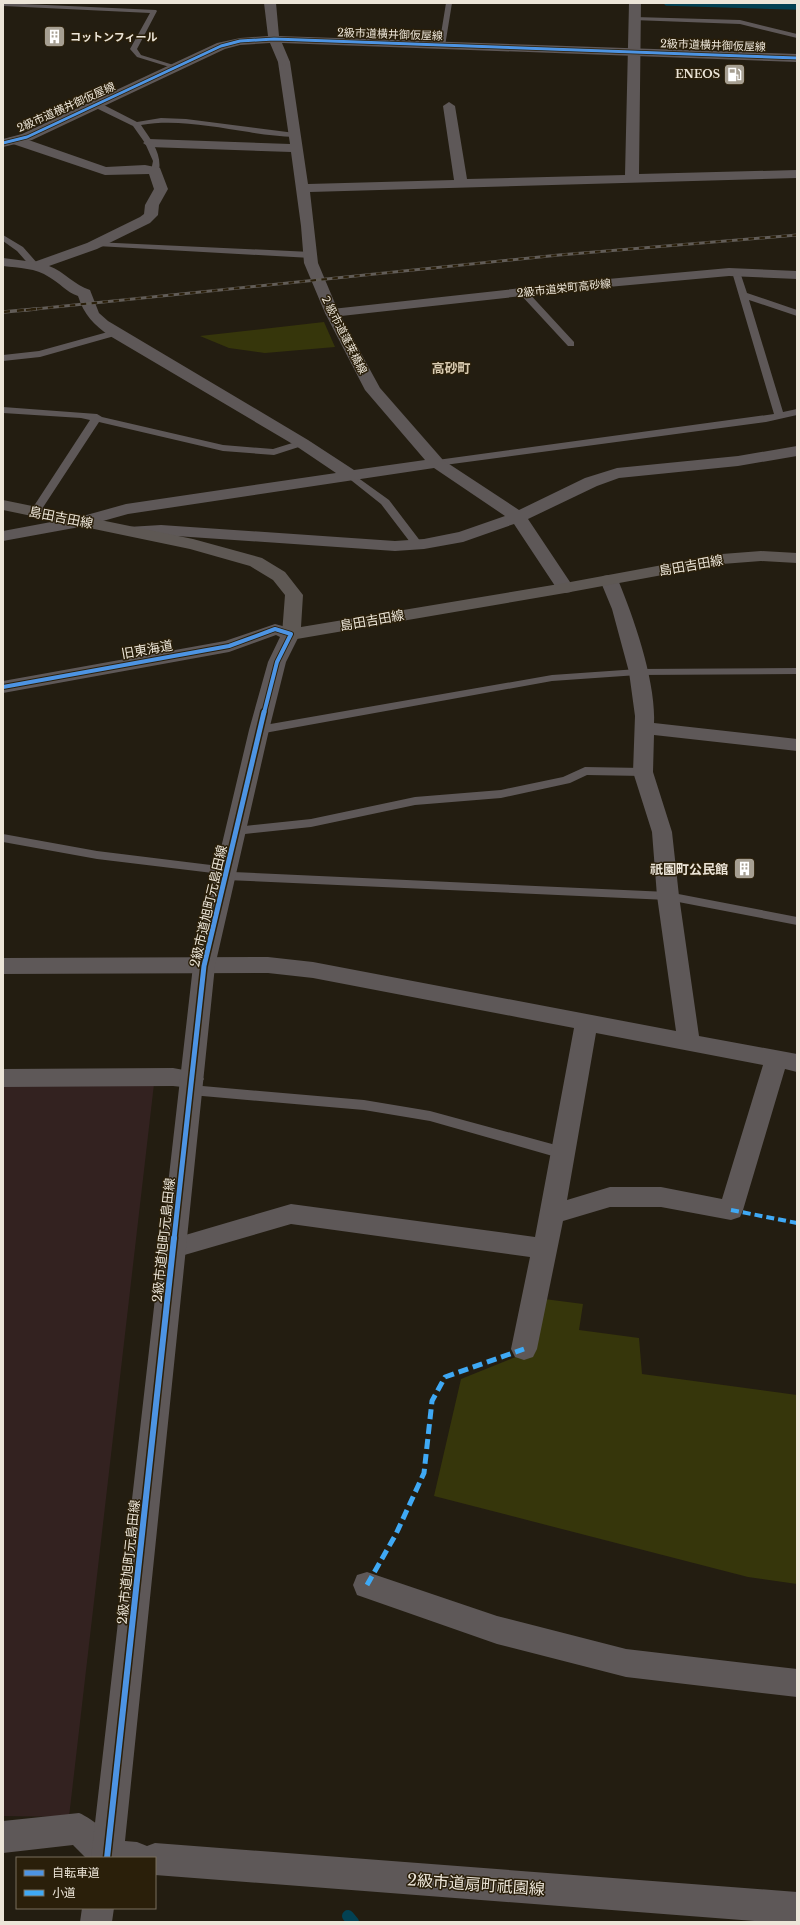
<svg xmlns="http://www.w3.org/2000/svg" width="800" height="1925" font-family="'Libre Baskerville','Noto Sans JP',serif">
<style>
.education{fill:#332220}
.green{fill:#36360b}
.lines{fill:none;stroke-linecap:round;stroke-linejoin:round}
.stream-far1{stroke:#034153;stroke-width:5.5}
.stream{stroke:#034153;stroke-width:12}
.service{fill:#5e5858;fill-rule:evenodd}
.minor{fill:#5e5858;fill-rule:evenodd}
.tertiary{fill:#5e5858;fill-rule:evenodd}
.primary{fill:#5e5854;fill-rule:evenodd}
.rail-far1-casing{stroke:#625d58;stroke-width:3}
.rail-casing{stroke:#625d58;stroke-width:3.5}
.rail-far1{stroke:#2a1f0a;stroke-width:2;stroke-dasharray:5.5;stroke-linecap:butt}
.rail{stroke:#2a1f0a;stroke-width:2.5;stroke-dasharray:7;stroke-linecap:butt}
.quiet-far1{stroke:#3fa9f5;stroke-width:4;stroke-dasharray:8 4;stroke-linecap:butt}
.quiet{stroke:#3fa9f5;stroke-width:5;stroke-dasharray:10 5;stroke-linecap:butt}
.cycleway-far3-casing{stroke:#2a1f0a;stroke-width:4.5}
.cycleway-far2-casing{stroke:#2a1f0a;stroke-width:6}
.cycleway-far1-casing{stroke:#2a1f0a;stroke-width:8}
.cycleway-casing{stroke:#2a1f0a;stroke-width:9}
.cycleway-far3{stroke:#4d94e3;stroke-width:3}
.cycleway-far2{stroke:#4d94e3;stroke-width:4}
.cycleway-far1{stroke:#4d94e3;stroke-width:5}
.cycleway{stroke:#4d94e3;stroke-width:6}
.labels{text-anchor:middle;stroke-width:3;stroke-linejoin:round;paint-order:stroke}
.far-street-label{font-size:11px;fill:#ece5d8;stroke:#2a1f0a}
.far-poi-label{font-size:11px;font-weight:bold;fill:#ece5d8;stroke:#2a1f0a;text-anchor:start}
.far-quarter-label{font-size:13px;font-weight:bold;fill:#d7c9af;stroke:#2a1f0a}
.street-label{font-size:13px;fill:#ece5d8;stroke:#2a1f0a}
.poi-label{font-size:13px;font-weight:bold;fill:#ece5d8;stroke:#2a1f0a;text-anchor:end}
.near-street-label{font-size:16px;fill:#ece5d8;stroke:#2a1f0a}
</style>
<rect width="100%" height="100%" fill="#231d11"/>
<!-- education -->
<path class="education" d="M154 1084 69 1817 3 1816V1086Z"/>
<!-- green -->
<path class="green" d="M324 322 335 347 265 353 229 348 200 336Z
M529 1297 583 1304 579 1330 639 1338 642 1374 797 1395V1584L748 1577 434 1496 461 1379 523 1354Z"/>
<g class="lines">
<!-- stream-far1 -->
<path class="stream-far1" d="M667 3 797 7"/>
<!-- stream -->
<path class="stream" d="M348 1916 353 1922"/>
<!-- service -->
<path class="service" d="M3 3 156 10 157 11 137 49 141 55 180 67 176 69 137 57 130 49 150 13 3 6Z
M446 3H452L445 46 442 48 439 46Z
M635 17 740 20 797 34V38L740 24 633 20V18Z
M94 103H100L137 122 161 118 186 119 295 133 299 135 295 137C280 136 264 135 249 132 213 127 177 119 141 125 151 140 162 153 159 171L155 173 151 171 153 161 145 143 133 126 94 107Z
M3 235 23 247 38 264V268H32L17 251 3 241Z
M94 242 311 252 315 255 311 258 97 246 93 244Z
M736 269 740 272 747 293 797 310V316L749 300 783 412 797 409V415L766 422 437 466 432 463 437 460 774 414 732 272Z
M523 289 526 290 574 342V346H568L520 294 519 292Z
M115 330 118 331V335L40 357 3 361V355L39 351Z
M3 407 97 414 102 417 223 445 273 449 302 440 307 443 305 445 274 455 223 451 99 422 40 512 35 515 30 512 90 420 81 418 3 413Z
M350 472 389 500 421 542 422 544 421 546H413L381 504 347 477 345 475 347 473Z
M797 668V674L638 675 552 681 259 734 253 730 259 726 552 675 638 669Z
M585 767 643 768 649 772 643 776 587 775 570 783 501 798 415 805 311 827 236 835 230 831 236 827 311 819 415 797 501 790 563 777Z
M3 834 97 851 227 867 231 868 233 872 668 892 797 917V925L668 900 226 880 222 879 221 874 97 859 3 842Z
M191 1085 364 1100 430 1111 563 1147 568 1149 570 1153 568 1157 563 1159 430 1121 364 1110 191 1095 186 1094 184 1090 186 1086Z"/>
<!-- minor -->
<path class="minor" d="M629 3H641L639 174 797 170V178L310 192 318 263 339 313 380 388 443 460 519 510 585 478 617 468 738 456 797 446V456L738 466 619 478 597 486 528 519 574 588 571 592 565 593 559 592 514 524 463 542 424 549 395 551 161 535 134 536 128 535 125 531 128 527 161 525 395 541 424 539 459 532 505 516 434 468 128 514 85 526 3 541V531L83 516 126 504 336 473 296 446 110 336C94 325 84 315 78 296 66 292 60 283 49 277 36 268 19 268 3 266V258L34 262 87 243 140 217 144 214 145 205 154 189 149 174 105 175 10 143 9 140 10 137H20L106 167 145 165 160 168 168 189 159 205 158 215 150 223 97 249 49 266C65 272 74 285 90 290L99 313 108 321 308 440 354 470 425 460 365 390 325 313 304 263 301 226 291 152 149 147 143 143 149 139 290 144 278 62 284 58 290 62 308 184 454 180 443 106 449 102 455 106 467 179 625 175Z
M609 575 615 576 618 580C634 618 656 682 654 723L797 739V751L654 735 653 772 672 832 679 896 699 1036 797 1054V1072L785 1069 743 1210 740 1217 731 1220 661 1207H610L563 1221 537 1349 533 1357 524 1360 515 1357 511 1349 530 1257 291 1224 174 1258 165 1255 161 1248 165 1241 291 1204 535 1237 574 1028 313 978 268 973 3 974V958L268 957 313 962 676 1031 657 896 652 832 633 772 635 716 629 672 612 609 600 580 603 576ZM596 1033 763 1065 722 1199 661 1187H610L567 1200Z
M173 1068 200 1073 204 1079 200 1085 192 1088 173 1086 3 1087V1069Z
M367 1572 497 1616 626 1649 797 1669V1697L626 1677 497 1644 357 1595 353 1585 357 1575Z
M79 1813C92 1818 124 1843 122 1858H86L73 1845 3 1853V1821Z"/>
<!-- tertiary -->
<path class="tertiary" d="M264 3H276L279 36 797 54V62L282 43 290 62 284 66 278 62 270 43 240 45 225 49 32 140 3 147V139L22 134 217 43 240 38 268 36Z
M729 268 797 271V279L729 276 586 289 332 317 327 316 325 313 327 310 332 309 586 281Z
M275 624 297 630 300 634 286 662 269 730 215 966 125 1841 137 1842 147 1846 155 1843 797 1892V1922H768L155 1875V1858H91L193 966 249 730 268 662 280 637 276 635 229 652 3 693V681L225 641Z
M82 1908H114L112 1922H80Z"/>
<!-- primary -->
<path class="primary" d="M3 500 193 539 262 558 285 572 303 595 301 627 565 583 722 554 761 551 797 553V563L761 561 722 564 565 593 291 640 285 638 282 634 285 595 273 580 250 566 190 549 3 510Z"/>
<defs>
<path id="rail-far1" d="M26 310 559 255 797 235"/>
<path id="rail" d="M3 312 36 309"/>
</defs>
<!-- rail-far1 casing -->
<use href="#rail-far1" class="rail-far1-casing"/>
<!-- rail casing -->
<use href="#rail" class="rail-casing"/>
<!-- rail-far1 -->
<use href="#rail-far1" class="rail-far1"/>
<!-- rail -->
<use href="#rail" class="rail"/>
<!-- quiet-far1 -->
<path class="quiet-far1" d="M731 1210 797 1223"/>
<!-- quiet -->
<path class="quiet" d="M367 1585 396 1534 424 1473 432 1401 445 1377 524 1349"/>
<defs>
<path id="cycleway-far3" d="M3 143 27 137 221 46 240 41 274 39 797 58"/>
<path id="cycleway-far2" d="M3 687 229 646 275 629 291 634 277 662 264 713"/>
<path id="cycleway-far1" d="M174 1239 204 966 264 712"/>
<path id="cycleway" d="M107 1858 174 1238"/>
</defs>
<!-- cycleway-far3 casing -->
<use href="#cycleway-far3" class="cycleway-far3-casing"/>
<!-- cycleway-far2 casing -->
<use href="#cycleway-far2" class="cycleway-far2-casing"/>
<!-- cycleway-far1 casing -->
<use href="#cycleway-far1" class="cycleway-far1-casing"/>
<!-- cycleway casing -->
<use href="#cycleway" class="cycleway-casing"/>
<!-- cycleway-far3 -->
<use href="#cycleway-far3" class="cycleway-far3"/>
<!-- cycleway-far2 -->
<use href="#cycleway-far2" class="cycleway-far2"/>
<!-- cycleway-far1 -->
<use href="#cycleway-far1" class="cycleway-far1"/>
<!-- cycleway -->
<use href="#cycleway" class="cycleway"/>
</g>
<!-- icons -->
<defs>
<symbol id="building-square" viewBox="-11 -11 22 22"><rect x="-9" y="-9" width="18" height="18" rx="4" fill="#a69f92" stroke="#2a1f0a"/><path d="M-4-6H4V6H1V3H-1V6H-4ZM-2.5-4.3h1.7v1.8h-1.7ZM.8-4.3h1.7v1.8H.8ZM-2.5-1h1.7V.8h-1.7ZM.8-1h1.7V.8H.8Z" fill="#fff"/></symbol>
<symbol id="fuel-square" viewBox="-11 -11 22 22"><rect x="-9" y="-9" width="18" height="18" rx="4" fill="#a69f92" stroke="#2a1f0a"/><path d="M-5.5-6h7V0h2V4h1.3V-2.5L3-4.5l.8-.8L6-3V5H2.5V1h-1V6h-7ZM-4.2-4.7v3.2H.2V-4.7Z" fill="#fff"/></symbol>
</defs>
<g fill-rule="evenodd">
<use href="#building-square" x="42" y="24" width="25" height="25"/>
<use href="#fuel-square" x="722" y="62" width="25" height="25"/>
<use href="#building-square" x="732" y="856" width="25" height="25"/>
</g>
<g class="labels">
<!-- far-street labels -->
<g class="far-street-label">
<text transform="translate(390 34) rotate(2)" y="4">2級市道横井御仮屋線</text>
<text transform="translate(713 45) rotate(2)" y="4">2級市道横井御仮屋線</text>
<text transform="translate(66 107) rotate(-24)" y="4">2級市道横井御仮屋線</text>
<text transform="translate(564 288) rotate(-6)" y="4">2級市道栄町高砂線</text>
<text transform="translate(344 334) rotate(63)" y="4">２級市道蓬莱橋線</text>
</g>
<!-- far-poi labels -->
<g class="far-poi-label">
<text x="70" y="41">コットンフィール</text>
<text x="720" y="78" text-anchor="end">ENEOS</text>
</g>
<!-- far-quarter labels -->
<g class="far-quarter-label">
<text x="451" y="373">高砂町</text>
</g>
<!-- street labels -->
<g class="street-label">
<text transform="translate(61 517) rotate(11)" y="5">島田吉田線</text>
<text transform="translate(691 565) rotate(-10)" y="5">島田吉田線</text>
<text transform="translate(372 620) rotate(-10)" y="5">島田吉田線</text>
<text transform="translate(147 649) rotate(-10)" y="5">旧東海道</text>
<text transform="translate(208 906) rotate(-77)" y="5">2級市道旭町元島田線</text>
<text transform="translate(163 1240) rotate(-84)" y="5">2級市道旭町元島田線</text>
<text transform="translate(128 1562) rotate(-84)" y="5">2級市道旭町元島田線</text>
</g>
<!-- poi labels -->
<g class="poi-label">
<text x="728" y="874">祇園町公民館</text>
</g>
<!-- near-street labels -->
<g class="near-street-label">
<text transform="translate(476 1884) rotate(4)" y="6">2級市道扇町祇園線</text>
</g>
</g>
<!-- border -->
<rect width="800" height="1925" fill="none" stroke="#ece5d8" stroke-width="8"/>
<!-- legend -->
<rect x="16" y="1857" width="140" height="52" fill="#2a1f0a" stroke="#786e5c"/>
<rect x="24" y="1870" width="20" height="6" fill="#4d94e3" stroke="#786e5c"/>
<text x="52" y="1877" font-size="12" fill="#ece5d8">自転車道</text>
<rect x="24" y="1890" width="20" height="6" fill="#3fa9f5" stroke="#786e5c"/>
<text x="52" y="1897" font-size="12" fill="#ece5d8">小道</text>
</svg>
